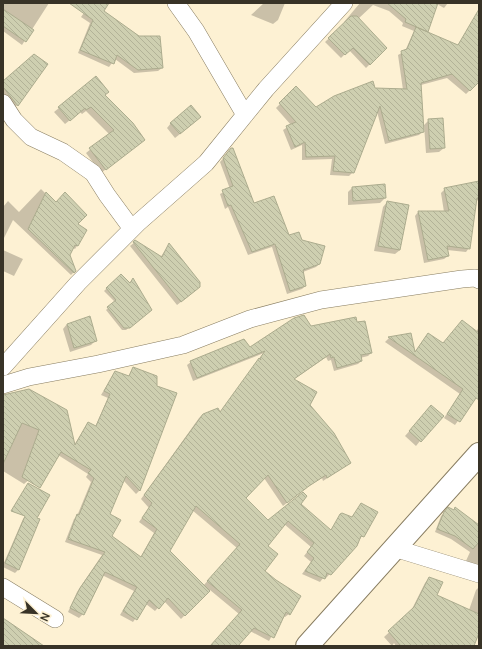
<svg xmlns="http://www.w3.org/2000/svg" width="482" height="649" font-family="Manrope,sans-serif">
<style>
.shadow{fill:#0003;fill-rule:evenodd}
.building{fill:url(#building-back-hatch);stroke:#acac8e}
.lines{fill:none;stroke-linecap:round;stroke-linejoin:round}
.street-casing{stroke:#887d61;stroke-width:18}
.secondary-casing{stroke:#887d61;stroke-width:24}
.street{stroke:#fff;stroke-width:17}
.secondary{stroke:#fff;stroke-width:22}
</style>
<defs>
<pattern id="building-back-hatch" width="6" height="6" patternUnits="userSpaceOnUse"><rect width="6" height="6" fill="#cecfb0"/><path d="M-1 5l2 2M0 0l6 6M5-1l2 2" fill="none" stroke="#b2b297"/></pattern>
</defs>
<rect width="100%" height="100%" fill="#fdf1d3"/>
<!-- shadow -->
<path class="shadow" d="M3 3H49L22 45 3 31Z
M91 3H108L103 11 162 68 158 71 134 73 115 59 109 67 78 53 90 23 81 17Z
M264 3H285L278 20 273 24 251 15Z
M360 3H448L444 8 437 4 425 32 457 46 473 21 479 25V81L466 94 447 78 421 85 423 131 419 135 385 144 377 111 353 172 349 176 330 175 332 159 302 160V145L291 150 283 130 291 125 276 108 296 88 316 108 375 89 403 90 398 55 405 51 414 31 402 26 403 23 389 11 373 5 358 19 386 48 366 68 349 50 341 58 325 42 345 23 344 22Z
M96 78 104 96 139 144 101 173 86 153 109 134 86 111 82 114 80 112 65 124 54 112Z
M3 82 17 105 15 108 3 94Z
M429 120 444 148 439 152 426 153 424 125Z
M195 122 175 138 167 128 171 123Z
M228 153 253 204 288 237 301 241 319 264 316 267 303 272 305 286 302 289 287 294 272 247 248 255 228 207 225 209 220 194 230 189 220 162Z
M479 182V200L475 201 469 248 466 252 447 250 448 256 444 259 424 263 415 216 418 212H444L441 193 445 189Z
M352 188 385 198 380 203 348 205V192Z
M41 189 76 224 86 230 77 246 75 249 73 248 69 254 75 271 71 275 13 220 3 240V207L8 201 19 212Z
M387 202 400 250 395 254 374 251 383 207Z
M135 242 160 258 169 244 195 291 177 305 130 246Z
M3 250 23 259 14 276 3 271Z
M121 275 129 284 132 280 148 312 126 330H122L106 310 115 302 104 291Z
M357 323 371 353 368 356 360 358 361 361 358 364 334 371 331 360 328 361 326 357 293 380 350 463 323 481 322 478 304 489 283 506 264 478 245 498 268 521 300 504 330 531 341 515 351 518 362 504 376 512 356 546 326 578 324 577 320 582 302 574 311 562 304 556 311 547 284 524 267 547 264 571 289 614 285 617 283 616 269 641 250 631 237 646H211L239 614 210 590 181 619 164 601 155 611 146 604 133 622 120 615 134 591 102 575 83 614 79 618 68 612 77 592 102 555 65 542 74 519 77 516 91 482 86 477 88 474 58 455 24 484 3 471V398L74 445 88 423 95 427 108 398 101 395 115 372 128 377 133 368 156 386 176 394 139 491 136 494 123 480 108 515 111 537 140 558 154 533 139 522 149 508 141 499 199 418 203 414 220 413 264 353 193 381 187 365 191 362 250 348 311 328ZM192 510 237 548 203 586 169 551Z
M67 324 96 340 91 345 70 352 63 329Z
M479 327V398L476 396 455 425 444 418 460 394 385 342 389 338 410 334 414 353 428 334 443 344 476 332Z
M427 411 420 441 416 446 405 436Z
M448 509 453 511 455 509 479 526V569L465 563 470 552 451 539 435 532 441 516Z
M27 515 19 569 15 573 3 567V565L23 519Z
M429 578 436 596 469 610 476 590 479 587V630L473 646H396L394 643 392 646 384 637 410 613 425 583Z"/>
<!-- building -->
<path class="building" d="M69 3H109L104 11 139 36H160L163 68 138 70 117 55 114 64 80 50 93 20Z
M387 3H438L428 32 405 22 406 19Z
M3 9 34 30 26 42 3 26Z
M479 9V82L470 91 452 74 421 83 424 132 389 141 380 106 354 173 333 171 335 156 306 157 305 142 295 147 286 126 296 122 279 103 296 86 316 107 334 96 373 81 375 88 407 89 401 51 407 49 416 27 458 45Z
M351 16H357L387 48 370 65 353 48 345 55 328 38Z
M34 54 48 64 18 106 3 87V81Z
M96 76 109 92 105 95 133 123 145 140 106 170 89 148 114 130 91 107 86 110 85 108 70 121 58 107Z
M191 105 201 117 180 134 170 123Z
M443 118 445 148 430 149 428 119Z
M231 148H233L254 203 274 196 289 235 299 232 302 240 325 246 320 264 303 270 306 286 290 291 275 244 252 252 231 205 228 206 222 190 233 186 223 158Z
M479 181V198H477L470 249 447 246 449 256 428 260 418 211H449L444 188Z
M385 184 386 198 353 201 352 187Z
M46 192 56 202 65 192 87 215 78 224 87 230 78 246 75 245 70 255 76 271 74 273 28 229Z
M387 201 409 205 400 250 378 246Z
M135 240 162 257 169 243 200 282V287L181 302 133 242Z
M121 274 130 283 133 278 152 310 130 328H124L107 307 116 300 106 288Z
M304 315 311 326 356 317 357 322 365 321 372 353 361 355 362 361 337 368 334 357 331 358 330 354 294 379 317 392 310 405 334 433 351 463 327 478 326 475 309 486 287 503 268 475 246 498 268 520 303 492 307 496 301 504 331 530 340 514 342 513 352 517 361 503 378 512 364 537 361 536 357 546 331 575 327 573 325 579 305 571 314 558 307 552 314 543 288 521 268 546 278 554 265 571 276 580 301 596 290 615 286 612 274 638 254 628 238 646H210L242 610 207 581 240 544 196 506 170 551 210 591 185 616 168 598 159 609 149 600 137 620 123 611 137 587 105 572 84 615 70 608 80 588 105 552 68 539 77 514 79 515 94 478 88 473 91 470 61 452 40 488 22 477 39 430 22 423 3 464V395L29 389 67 410 75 445 88 422 96 426 110 394 104 391 115 371 129 376 133 367 157 376V386L177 393 140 491 126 476 110 514 121 520 112 536 141 557 157 529 142 518 152 503 144 495 203 414 218 408 220 412 259 358 261 360 260 358 265 351 197 378 190 361 244 339 250 347 294 318Z
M90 316 97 341 74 348 67 324Z
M462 320 479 333V400L476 398 460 422 447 414 463 389 388 337 411 333 415 352 428 333 443 343Z
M431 405 444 416 421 442 409 431Z
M28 483 50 495 37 518 40 519 19 570 5 563 25 516 11 511Z
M448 507 454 510 455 507 479 525V542L473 549 455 536 437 529 444 512Z
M429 577 443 582 437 595 479 614V633L474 646H401L388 631 414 607Z
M3 618 44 646H3Z"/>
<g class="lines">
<defs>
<path id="street" d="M176 3 196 31 245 115
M3 103 14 120 31 137 63 152 93 173 107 195 132 229
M3 367 78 283 139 222 206 163 266 89 344 3
M3 385 29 377 98 364 183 345 250 319 321 300 462 279 475 278 479 280
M394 548 479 574
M3 587 55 619"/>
<path id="secondary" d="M307 646 479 454"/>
</defs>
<!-- street casing -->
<use href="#street" class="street-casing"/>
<!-- secondary casing -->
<use href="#secondary" class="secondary-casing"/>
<!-- street -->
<use href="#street" class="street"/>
<!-- secondary -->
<use href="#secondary" class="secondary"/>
</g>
<!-- border -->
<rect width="482" height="649" fill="none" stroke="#383327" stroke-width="8"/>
<!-- north arrow -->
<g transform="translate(36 613) rotate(114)" stroke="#fdf1d3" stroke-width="3" paint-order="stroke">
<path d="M0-3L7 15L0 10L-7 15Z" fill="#383327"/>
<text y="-6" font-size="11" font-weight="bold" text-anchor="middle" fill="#383327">N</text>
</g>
</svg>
